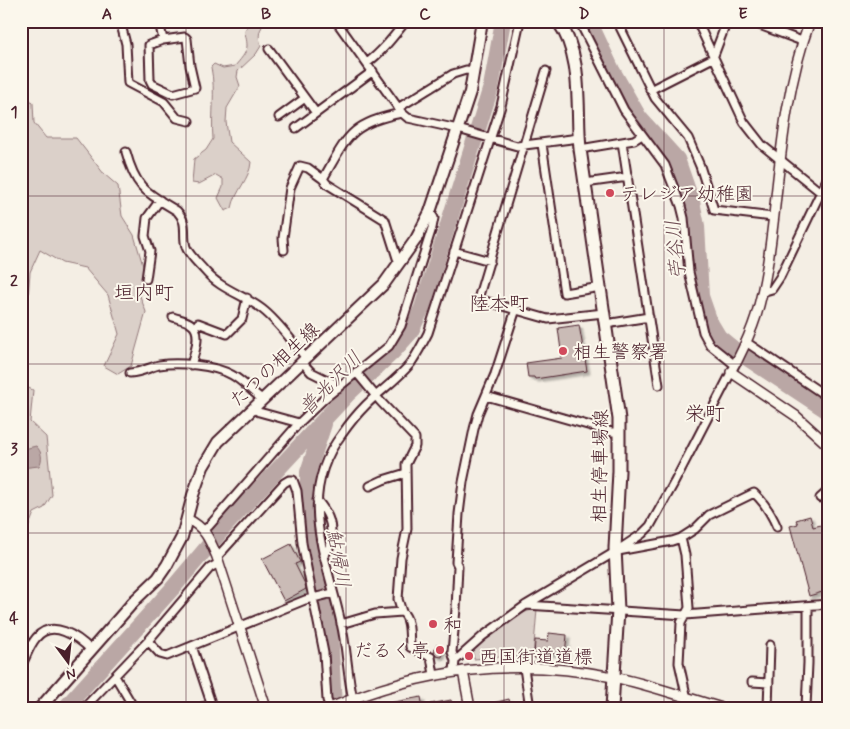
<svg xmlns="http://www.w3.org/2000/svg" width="850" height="729" font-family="Mynerve,'Klee One',sans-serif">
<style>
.green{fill:#dbd0c9;stroke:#92787a}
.water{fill:#baa7a5;stroke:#8d7174}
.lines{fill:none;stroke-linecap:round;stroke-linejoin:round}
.river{stroke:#baa7a5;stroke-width:16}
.building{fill:#cabbb6;stroke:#4a1f2b;filter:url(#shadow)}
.minor-casing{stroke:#4a1f2b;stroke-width:11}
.tertiary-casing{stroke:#4a1f2b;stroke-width:12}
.secondary-casing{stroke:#4a1f2b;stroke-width:14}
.primary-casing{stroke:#4a1f2b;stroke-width:15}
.minor{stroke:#fbf7ec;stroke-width:7}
.tertiary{stroke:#fbf7ec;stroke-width:9}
.secondary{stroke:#fbf7ec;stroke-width:10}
.primary{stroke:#fbf7ec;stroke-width:11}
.grid{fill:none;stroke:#4a1f2b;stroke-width:1;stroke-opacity:0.55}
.poi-dot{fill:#d1495b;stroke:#fbf7ec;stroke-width:2}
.labels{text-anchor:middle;stroke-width:4;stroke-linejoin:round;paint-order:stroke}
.poi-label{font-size:19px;fill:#4a1f2b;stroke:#fbf7ec;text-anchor:start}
.street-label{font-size:19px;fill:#4a1f2b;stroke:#fbf7ec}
.water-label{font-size:20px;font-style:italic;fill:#714f56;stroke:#fbf7ec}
.neighbourhood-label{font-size:20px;fill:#4a1f2b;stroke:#fbf7ec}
.neatline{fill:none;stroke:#4a1f2b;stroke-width:2}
.grid-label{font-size:16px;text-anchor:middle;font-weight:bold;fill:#4a1f2b}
</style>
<defs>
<filter id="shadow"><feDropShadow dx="3" dy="3" stdDeviation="1" flood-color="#0004"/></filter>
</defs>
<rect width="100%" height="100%" fill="#f4eee4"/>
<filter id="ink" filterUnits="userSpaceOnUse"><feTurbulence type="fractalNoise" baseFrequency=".02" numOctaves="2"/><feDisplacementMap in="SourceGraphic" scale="10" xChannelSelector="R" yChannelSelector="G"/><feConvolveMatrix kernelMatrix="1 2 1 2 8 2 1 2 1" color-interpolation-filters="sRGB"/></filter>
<g filter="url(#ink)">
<!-- green -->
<path class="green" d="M253 21H267C258 29 258 36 261 46L256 54 238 71 237 77 240 86 227 108 226 122 229 142 251 162C250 179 235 191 232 208L225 211 218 198 223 187V179L216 175 199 184 192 183 194 159 206 150 213 139C211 114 216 92 211 67L214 64 223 68 235 66C239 61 247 53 247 46 247 33 240 31 253 21Z
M21 89 33 103 34 123 46 138H76L104 174 118 186 122 216 134 235 144 269 140 296 146 312 131 366 118 374 104 366 119 334 108 295 85 268 62 263 40 250 30 272 28 299 21 301Z
M21 385 33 390 30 422 46 437 52 495 44 508 34 513 21 546Z
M537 609 533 657H500L474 659 472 650C489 634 514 612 537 609Z"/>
<!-- water -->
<path class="water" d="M582 21H592L601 55 584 25Z
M36 446C42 452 43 459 39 466L21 468V452L24 449Z"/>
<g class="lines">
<!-- river -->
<path class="river" d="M589 21 612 70 639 117 677 159 692 202 697 226 701 296 710 322 719 337 735 350 829 412
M324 424 308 472V500L312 539 330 629 334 708
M65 708 172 589 226 525 347 395 393 352 410 333 422 308 491 87 503 21"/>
</g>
<!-- building -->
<path class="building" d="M579 325 587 371 535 379 534 377H528L526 363 562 358 558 328Z
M810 516 813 527 829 523V590L809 596 790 526 798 524 796 520Z
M291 544 300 562 295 564 305 584 306 589 284 601 262 559Z
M549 633 567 635 565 654 545 653V658H534L535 640 548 641Z
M436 645 444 647 442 657 436 656 434 653Z
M421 697 423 708H384V704Z
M509 699 511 708H485V705Z
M451 700 453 708H430V704Z"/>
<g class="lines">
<defs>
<path id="minor" d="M120 21 126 44 128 83 164 102 177 118 189 121
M159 21 163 40 185 37 187 39 190 66 195 88 173 94 152 84 150 80 149 45 163 40
M336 21 402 113 408 118 458 129 517 146 579 138
M579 21 624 110 665 165 681 206 684 218 689 272 703 332 710 345 735 365
M617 21 655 98 688 138 700 166 714 210 773 217
M697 21 744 122 762 145 829 199
M749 21 802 41
M269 49 316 113
M367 63C382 52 394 36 406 21
M546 71 478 299 548 319 604 313
M650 90 713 58 727 21
M398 108 453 74 466 70 474 71
M402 113C350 123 347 137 323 179L327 184 385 220 397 258 402 261
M279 117 305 98
M296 128 373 71
M622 142 659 385
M542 144 564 293 601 287
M580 149 634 140 642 135
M126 152C136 189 146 192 177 211 189 224 182 233 186 247 189 255 199 264 205 271 220 289 244 295 262 309 279 322 292 342 306 358
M585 183 628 177
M284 250 283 238 290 188 300 166 308 168 323 179
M454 251 490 261
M146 279 150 251 145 236 147 218 160 200
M762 292 772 289 780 277 829 175
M173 317C178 319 187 320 191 324 203 331 194 355 191 365
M198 323 227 334 242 319 247 298
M606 324 649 317
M746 342 829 398
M302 362 311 372 333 383 338 388
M356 372 380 401 415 438V446L406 464 407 529 401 558 398 599 402 612
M130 373C142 372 150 367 159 365 179 362 214 365 232 375 243 381 252 392 262 399
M486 396 612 432H619
M253 408 259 412 299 423
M370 486 383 480 406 473
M820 498 829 490
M317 500C327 512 332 521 331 537 330 545 330 550 323 555
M204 530 209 526 299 423 324 399 389 346 401 326 432 228 434 218 430 212
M681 538 695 529 709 515 754 493C765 503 771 513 777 527
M618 551 672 541 681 538 685 555 689 608 681 623 679 663 689 708
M217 557 284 483 289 480H293L297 491 302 543 324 653 327 700 330 708
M526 605 685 615 829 604
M341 624 375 614 402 612C411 619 409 636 410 647L431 657 434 675
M148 641 160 654 167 656 305 600 333 593
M192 646 211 703 200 708
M455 661 452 652 456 609 458 566 456 562 459 514 463 482 474 429 478 414 495 374 516 309
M21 666C26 657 30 645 36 638 52 618 78 637 91 650
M524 668 530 708
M454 671 455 661 483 636 526 605 615 552 642 534 650 526 674 483 737 361
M115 676 134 708
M752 682 769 683
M353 699C347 674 347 648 341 623 327 558 295 495 342 434 349 424 357 414 366 405 380 391 398 379 411 363 417 354 423 343 428 333L501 106 520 21
M84 708 148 641 210 568 219 563
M768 708 770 645
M806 708 808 663V606"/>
<path id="tertiary" d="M737 361C744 347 751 332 756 316 766 283 770 249 774 215 781 150 787 83 810 21
M731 372 796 416 829 446
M187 519C205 527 210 540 217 557L266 708
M463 671 470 708
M330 708C422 669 514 657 613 677 649 684 686 698 722 708"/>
<path id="secondary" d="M40 708 136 599 158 578 167 565 182 537 193 495 203 467 218 442 384 284 416 239 430 212 470 92 482 21"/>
<path id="primary" d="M558 21C584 57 576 108 580 149L619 419V471L615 548 618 610 612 708"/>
</defs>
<!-- minor casing -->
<use href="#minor" class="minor-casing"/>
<!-- tertiary casing -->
<use href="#tertiary" class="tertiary-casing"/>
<!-- secondary casing -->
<use href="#secondary" class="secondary-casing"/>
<!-- primary casing -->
<use href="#primary" class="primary-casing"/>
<!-- minor -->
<use href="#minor" class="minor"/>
<!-- tertiary -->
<use href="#tertiary" class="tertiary"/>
<!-- secondary -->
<use href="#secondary" class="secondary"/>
<!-- primary -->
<use href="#primary" class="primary"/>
</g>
</g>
<!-- grid -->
<path class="grid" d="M186 21V708M346 21V708M504 21V708M664 21V708M21 196H829M21 364H829M21 533H829"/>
<!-- markers -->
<g class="poi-dot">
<circle cx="610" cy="193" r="5"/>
<circle cx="563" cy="351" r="5"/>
<circle cx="433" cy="624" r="5"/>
<circle cx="440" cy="650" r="5"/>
<circle cx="469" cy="656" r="5"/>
</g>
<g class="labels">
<!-- poi labels -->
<g class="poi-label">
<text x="620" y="200">テレジア幼稚園</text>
<text x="573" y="358">相生警察署</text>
<text x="443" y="631">和</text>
<text x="430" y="657" text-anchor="end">だるく亭</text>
<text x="479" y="663">西国街道道標</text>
</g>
<!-- street labels -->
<g class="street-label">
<text transform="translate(274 364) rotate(-43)" y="7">たつの相生線</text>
<text transform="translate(599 466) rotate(-89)" y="7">相生停車場線</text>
</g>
<!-- water labels -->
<g class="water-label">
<text transform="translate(675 250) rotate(-96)" y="7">苧谷川</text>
<text transform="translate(330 383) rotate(-46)" y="7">普光沢川</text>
<text transform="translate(339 558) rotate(80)" y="7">鮎帰川</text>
</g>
<!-- neighbourhood labels -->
<g class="neighbourhood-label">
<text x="144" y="299">垣内町</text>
<text x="499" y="310">陸本町</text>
<text x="705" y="420">栄町</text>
</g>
</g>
<!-- margin -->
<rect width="850" height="729" fill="none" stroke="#fbf7ec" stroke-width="55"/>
<!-- north arrow -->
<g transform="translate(68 662) rotate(165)" stroke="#fbf7ec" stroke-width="4" paint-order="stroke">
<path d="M0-4L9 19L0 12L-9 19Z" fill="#4a1f2b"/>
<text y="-8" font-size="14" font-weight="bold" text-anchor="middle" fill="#4a1f2b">N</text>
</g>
<rect x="28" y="28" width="794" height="674" class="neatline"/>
<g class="grid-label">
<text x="107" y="19">A</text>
<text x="266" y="19">B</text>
<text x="425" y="19">C</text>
<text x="584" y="19">D</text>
<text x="743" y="19">E</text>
<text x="14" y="117">1</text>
<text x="14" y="286">2</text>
<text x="14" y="454">3</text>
<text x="14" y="623">4</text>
</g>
</svg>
